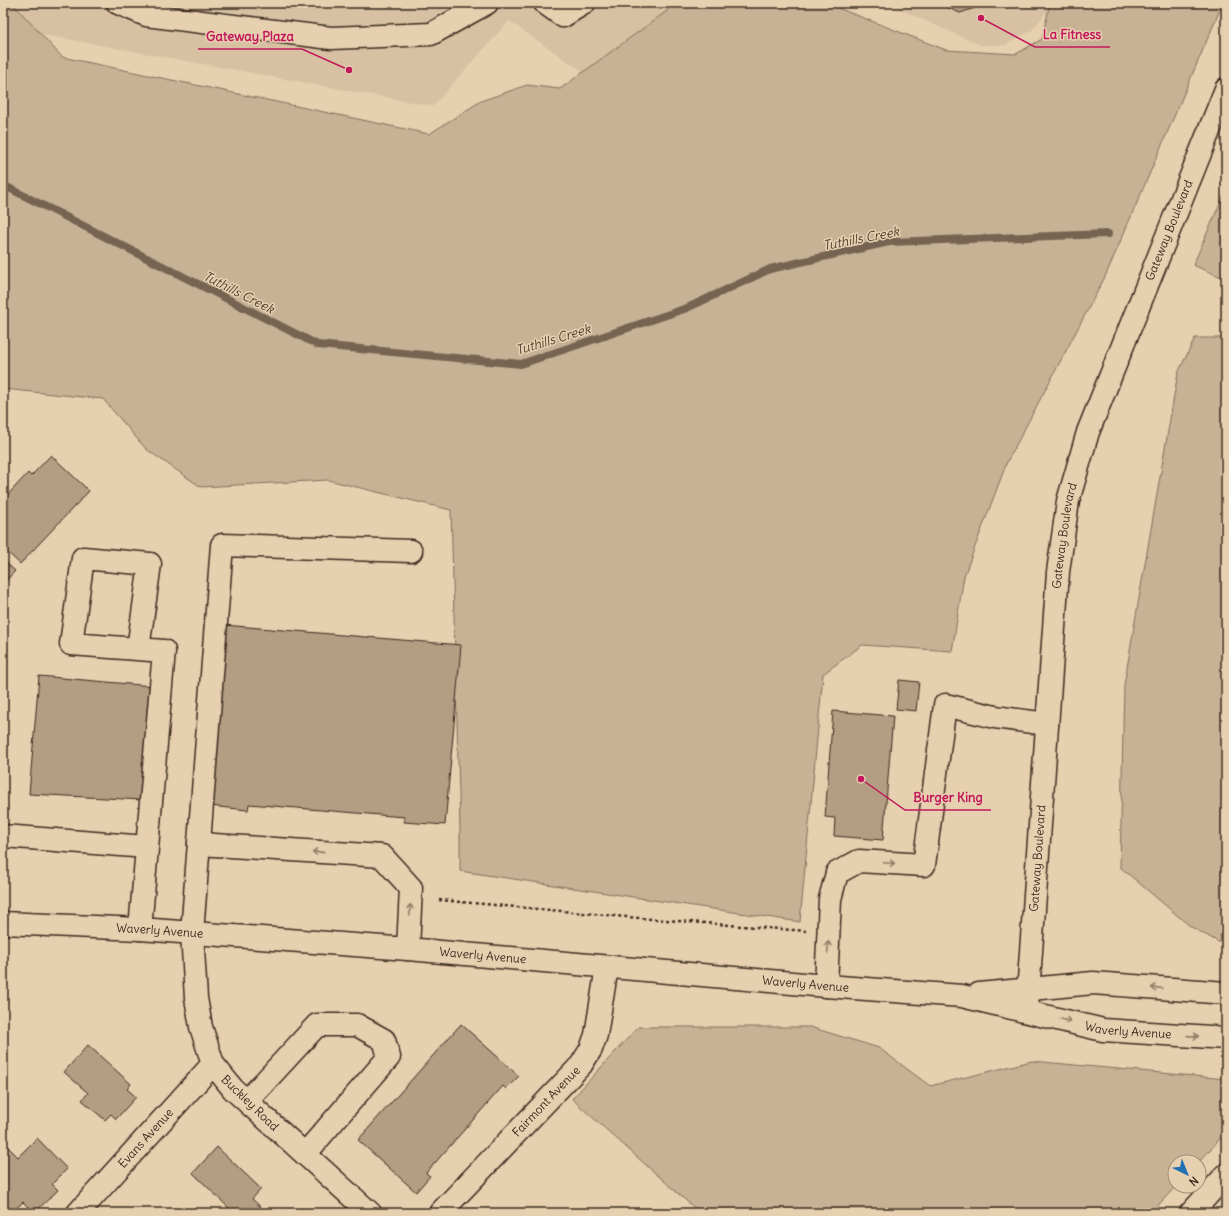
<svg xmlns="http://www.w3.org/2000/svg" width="1229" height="1216" font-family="Delius,sans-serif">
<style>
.built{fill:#d7c1a2}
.green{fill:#c8b296;stroke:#826e5a}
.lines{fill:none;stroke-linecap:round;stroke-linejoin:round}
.stream{stroke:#766451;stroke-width:8}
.building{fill:#b39d83;stroke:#3b2a1e}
.minor-casing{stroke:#3b2a1e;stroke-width:25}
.major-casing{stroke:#3b2a1e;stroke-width:25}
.path{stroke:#3b2a1e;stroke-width:2.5;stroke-dasharray:3 3;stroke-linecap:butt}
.minor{stroke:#e7d0b0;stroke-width:22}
.major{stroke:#e7d0b0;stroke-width:22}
.oneway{stroke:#917d67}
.labels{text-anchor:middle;stroke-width:3;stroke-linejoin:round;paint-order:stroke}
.street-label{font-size:12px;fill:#3b2a1e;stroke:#e7d0b0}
.water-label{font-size:13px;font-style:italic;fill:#4f3d2f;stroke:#e7d0b0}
.leader{fill:none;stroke:#c2185b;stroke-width:1.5}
.callout-dot{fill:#c2185b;stroke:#e7d0b0;stroke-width:1.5}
.callout-label{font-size:13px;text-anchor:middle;font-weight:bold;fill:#c2185b;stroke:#e7d0b0;stroke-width:3;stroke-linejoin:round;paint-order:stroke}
</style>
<rect width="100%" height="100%" fill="#e7d0b0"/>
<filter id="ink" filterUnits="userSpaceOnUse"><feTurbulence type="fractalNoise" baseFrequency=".025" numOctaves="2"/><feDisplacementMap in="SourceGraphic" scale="8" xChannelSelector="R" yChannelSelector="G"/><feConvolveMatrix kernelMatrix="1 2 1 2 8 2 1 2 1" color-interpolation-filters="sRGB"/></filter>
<g filter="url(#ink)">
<!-- built -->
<path class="built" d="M7 3H689L614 93 509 21 433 106 33 33Z
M885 3H1054L1031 31 1005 45H980Z"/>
<!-- green -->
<path class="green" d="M3 3H12L62 57 429 134 481 101 527 85 560 89 667 11 673 3H825L946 50 1016 54 1042 39 1050 3H1223L1105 277 1007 462 964 576 952 651 862 645 823 674 800 922 460 871V829L451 510 328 480 201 487 146 449 103 399 3 389Z
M1226 190V279L1193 265Z
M1195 338H1226V946L1191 927 1120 867 1124 685 1178 373Z
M638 1027H810L879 1048 930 1086 1032 1061 1226 1079V1132L1199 1162H1175V1186H1176L1151 1213H1000L992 1208 988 1213H700L572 1099Z"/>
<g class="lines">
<!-- stream -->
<path class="stream" d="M3 185 318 345 521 364 687 308 770 269 889 242 1108 234"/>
</g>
<!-- building -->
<path class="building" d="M937 3H989L960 13Z
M51 455 89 491 20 564 3 548V500L28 473 31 476Z
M3 560 15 571 3 584Z
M224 625 461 645 445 825 404 822V817L249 804 248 810 209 806Z
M39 676 152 686 143 800 29 794Z
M899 680 919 682 916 711 896 709Z
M833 711 893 716 883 840 834 836 835 818 825 817Z
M461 1024 519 1076 506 1089 503 1086 426 1173 430 1176 416 1192 358 1140Z
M88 1045 131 1084 127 1089 136 1097 116 1119 111 1114 105 1120 82 1100 88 1093 64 1072Z
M37 1138 67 1169 52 1184 58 1190 34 1213 23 1202 11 1213 3 1205V1148L6 1145 18 1157Z
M217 1147 261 1189 252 1199 264 1210 260 1213H234L193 1173Z"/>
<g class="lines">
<defs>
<g id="minor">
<path d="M118 3 146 15 331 38 431 34 487 3"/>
<path d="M545 3 563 16 584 3"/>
<path d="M138 649 150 564 83 558 71 644 164 651 140 929"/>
<path d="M3 836 147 847"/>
<path d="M199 844 382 856 411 888 408 949"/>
<path d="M826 986 830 899 837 873 859 861 924 865 945 705 995 717 1047 724"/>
<path id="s1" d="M1027 1008 1058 572 1068 501 1088 432 1226 89"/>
<path d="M247 1101 317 1025H357L384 1040 389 1057 305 1154"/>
<path id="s2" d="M78 1213 213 1064"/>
<path d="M370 1213 233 1089 213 1064 201 1027 196 998 192 933 222 545 411 551"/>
<path id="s3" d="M440 1213 581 1065 591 1049 596 1035 607 967"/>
<path d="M1191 1213 1226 1175"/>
</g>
<g id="major">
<path id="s4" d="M3 923 140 929 408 949 826 986 962 996 1103 1030 1226 1038"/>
<path d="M979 994 1093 983 1226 993"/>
</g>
</defs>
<!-- minor casing -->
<use href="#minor" class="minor-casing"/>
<!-- major casing -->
<use href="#major" class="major-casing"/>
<!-- path -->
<path class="path" d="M439 900 627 917 806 931"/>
<!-- minor -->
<use href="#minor" class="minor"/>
<!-- major -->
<use href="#major" class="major"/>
</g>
<!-- one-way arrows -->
<defs><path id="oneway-shaft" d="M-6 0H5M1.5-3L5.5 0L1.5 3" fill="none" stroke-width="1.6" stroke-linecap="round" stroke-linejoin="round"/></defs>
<g class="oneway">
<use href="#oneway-shaft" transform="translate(318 852) rotate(-176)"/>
<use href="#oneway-shaft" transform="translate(889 863) rotate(3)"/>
<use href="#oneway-shaft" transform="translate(410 910) rotate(-87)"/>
<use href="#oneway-shaft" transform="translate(828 947) rotate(-87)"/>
<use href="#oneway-shaft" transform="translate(1157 988) rotate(-176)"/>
<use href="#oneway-shaft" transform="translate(1065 1020) rotate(14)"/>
<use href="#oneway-shaft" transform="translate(1193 1036) rotate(4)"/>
</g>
</g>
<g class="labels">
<!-- street labels -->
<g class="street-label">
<text dy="4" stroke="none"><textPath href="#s1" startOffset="798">Gateway Boulevard</textPath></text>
<text dy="4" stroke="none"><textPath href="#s1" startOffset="474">Gateway Boulevard</textPath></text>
<text dy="4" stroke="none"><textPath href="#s1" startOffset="150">Gateway Boulevard</textPath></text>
<text dy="4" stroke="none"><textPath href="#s4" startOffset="157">Waverly Avenue</textPath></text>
<text dy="4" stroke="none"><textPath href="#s4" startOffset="481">Waverly Avenue</textPath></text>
<text dy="4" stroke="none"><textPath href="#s4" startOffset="805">Waverly Avenue</textPath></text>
<text dy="4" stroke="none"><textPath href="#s4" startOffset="1132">Waverly Avenue</textPath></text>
<text dy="4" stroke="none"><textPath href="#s3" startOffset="154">Fairmont Avenue</textPath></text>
<text transform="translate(250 1103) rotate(44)" y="4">Buckley Road</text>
<text dy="4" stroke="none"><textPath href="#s2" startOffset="101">Evans Avenue</textPath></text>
</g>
<!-- water labels -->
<g class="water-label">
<text transform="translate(861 238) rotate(-11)" y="5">Tuthills Creek</text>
<text transform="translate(239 292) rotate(27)" y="5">Tuthills Creek</text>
<text transform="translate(553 339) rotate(-17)" y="5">Tuthills Creek</text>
</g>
</g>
<!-- callouts -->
<path class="leader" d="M981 18L1035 47H1110M349 70L302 49H198M861 779L905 810H991"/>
<g class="callout-dot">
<circle cx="981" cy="18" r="4"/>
<circle cx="349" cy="70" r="4"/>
<circle cx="861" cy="779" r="4"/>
</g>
<g class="callout-label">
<text x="1072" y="39">La Fitness</text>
<text x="250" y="41">Gateway Plaza</text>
<text x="948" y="802">Burger King</text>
</g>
<!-- margin -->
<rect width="1229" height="1216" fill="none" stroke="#e7d0b0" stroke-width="16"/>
<rect x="8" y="8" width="1213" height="1200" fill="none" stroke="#3b2a1e" stroke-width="1.5" filter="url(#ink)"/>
<!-- north arrow -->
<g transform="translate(1187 1174) rotate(137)"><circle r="19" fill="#e7d0b0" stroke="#a28e76"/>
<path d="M0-3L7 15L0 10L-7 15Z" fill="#1f6fb2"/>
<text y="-6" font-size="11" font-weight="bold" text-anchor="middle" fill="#3b2a1e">N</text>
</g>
</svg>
